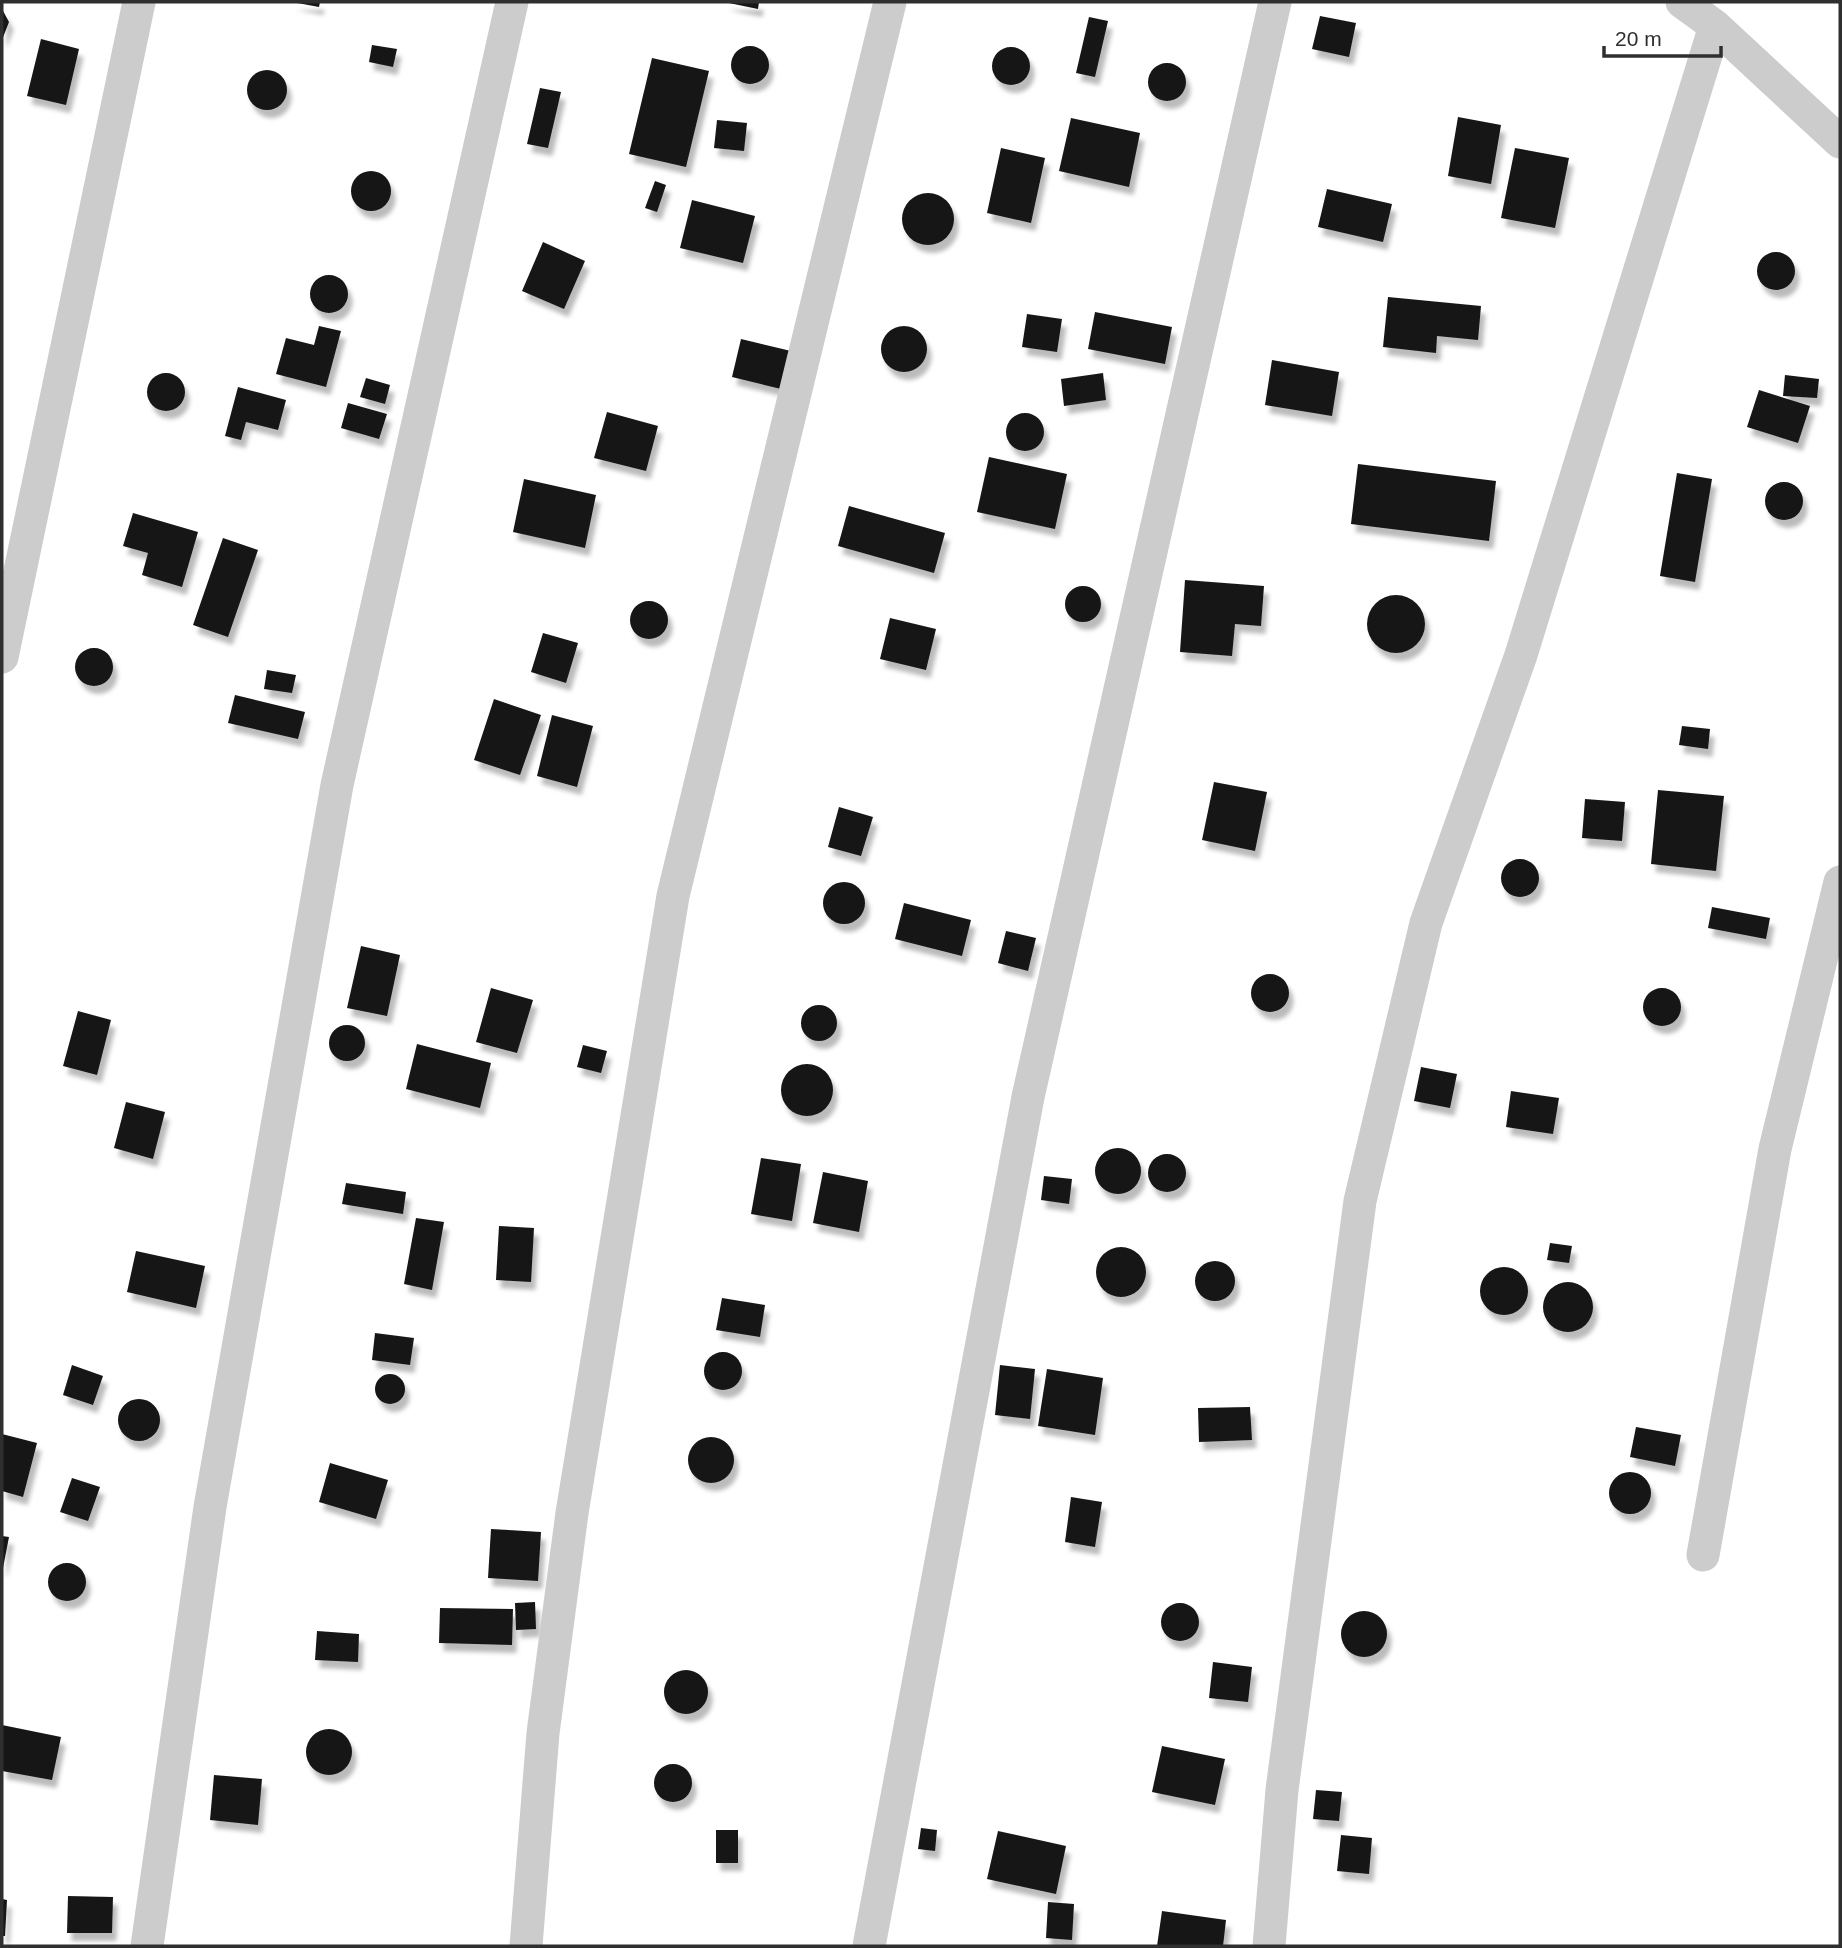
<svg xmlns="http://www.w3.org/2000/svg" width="1842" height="1948" font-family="Helvetica,sans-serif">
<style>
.building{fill:#161616;filter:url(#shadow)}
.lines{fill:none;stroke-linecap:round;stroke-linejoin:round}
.street{stroke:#ccc;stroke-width:33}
</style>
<defs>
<filter id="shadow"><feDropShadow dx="4.5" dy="8" stdDeviation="2" flood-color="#0004"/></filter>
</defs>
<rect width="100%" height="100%" fill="#fff"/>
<!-- building -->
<path class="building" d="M292 2H320L319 7Z
M724 2H759L758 9Z
M2 9 9 22 2 40Z
M1320 16 1356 23 1349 57 1312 49Z
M1089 17 1108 21 1095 77 1076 73Z
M41 39 79 49 66 105 27 96Z
M372 45 397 49 393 67 369 62Z
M731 65a19 19 0 1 1 38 0a19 19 0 1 1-38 0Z
M992 66a19 19 0 1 1 38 0a19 19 0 1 1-38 0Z
M652 58 709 71 686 167 629 154Z
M1148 82a19 19 0 1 1 38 0a19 19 0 1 1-38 0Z
M247 90a20 20 0 1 1 40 0a20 20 0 1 1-40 0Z
M540 88 561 92 548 148 527 144Z
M1458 117 1501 125 1491 184 1448 176Z
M1071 118 1140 133 1129 187 1059 171Z
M717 120 747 123 744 151 714 148Z
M1001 148 1045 158 1031 223 987 213Z
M1515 148 1569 158 1555 228 1501 218Z
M351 191a20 20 0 1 1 40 0a20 20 0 1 1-40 0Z
M655 181 666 185 657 212 645 208Z
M1327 189 1392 204 1383 242 1318 227Z
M902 219a26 26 0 1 1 52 0a26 26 0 1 1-52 0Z
M692 200 755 216 743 263 680 248Z
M543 242 585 261 564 309 522 291Z
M1757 271a19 19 0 1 1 38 0a19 19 0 1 1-38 0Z
M310 294a19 19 0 1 1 38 0a19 19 0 1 1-38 0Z
M1388 297 1481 306 1478 340 1437 336 1436 353 1383 347Z
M1095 312 1172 327 1165 364 1088 349Z
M1027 314 1062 319 1057 352 1022 347Z
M881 349a23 23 0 1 1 46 0a23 23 0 1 1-46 0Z
M319 326 341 331 326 387 276 374 286 338 314 345Z
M741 339 791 351 781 389 732 377Z
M1272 360 1339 372 1332 416 1265 405Z
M1103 373 1106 400 1064 406 1061 379Z
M147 392a19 19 0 1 1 38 0a19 19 0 1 1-38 0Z
M1785 375 1819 379 1817 398 1783 396Z
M366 378 390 385 385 404 360 397Z
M238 387 286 400 278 430 246 422 241 440 225 436Z
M1759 390 1810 406 1798 443 1747 427Z
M348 403 387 414 379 439 341 428Z
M607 412 658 426 646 471 594 458Z
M1006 432a19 19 0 1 1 38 0a19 19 0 1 1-38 0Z
M989 457 1067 474 1055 529 977 512Z
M1358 464 1496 481 1489 541 1351 524Z
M1677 473 1712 479 1695 582 1660 576Z
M524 479 596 495 585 548 513 532Z
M1765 501a19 19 0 1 1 38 0a19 19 0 1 1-38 0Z
M849 506 945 533 934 573 838 546Z
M133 513 198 532 182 587 142 575 148 553 123 546Z
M223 538 258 550 228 637 193 625Z
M1185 580 1264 586 1261 626 1235 624 1232 656 1180 652Z
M1065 604a18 18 0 1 1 36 0a18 18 0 1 1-36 0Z
M1367 624a29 29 0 1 1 58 0a29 29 0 1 1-58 0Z
M630 620a19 19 0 1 1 38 0a19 19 0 1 1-38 0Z
M890 618 936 629 926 670 880 659Z
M543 633 578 643 566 683 531 672Z
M75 667a19 19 0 1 1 38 0a19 19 0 1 1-38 0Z
M267 670 296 675 292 693 264 689Z
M235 695 305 712 298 739 228 723Z
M494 699 541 715 520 775 474 760Z
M552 715 593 726 577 787 537 776Z
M1682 726 1710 729 1708 749 1679 745Z
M1214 782 1267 792 1255 851 1202 840Z
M1658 790 1724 796 1716 871 1651 864Z
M1585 799 1625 802 1622 841 1582 838Z
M839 807 873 817 861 856 828 847Z
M1501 878a19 19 0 1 1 38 0a19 19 0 1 1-38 0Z
M823 903a21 21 0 1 1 42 0a21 21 0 1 1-42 0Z
M904 903 971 920 962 956 895 939Z
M1712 907 1770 918 1766 939 1708 928Z
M1006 931 1036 938 1028 971 998 963Z
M361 946 400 955 387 1016 347 1008Z
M1251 993a19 19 0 1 1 38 0a19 19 0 1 1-38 0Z
M491 988 533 1000 517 1053 476 1042Z
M1643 1007a19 19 0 1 1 38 0a19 19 0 1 1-38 0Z
M801 1023a18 18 0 1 1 36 0a18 18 0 1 1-36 0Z
M78 1011 111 1020 97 1075 63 1066Z
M329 1043a18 18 0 1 1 36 0a18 18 0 1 1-36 0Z
M417 1044 491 1063 480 1108 406 1089Z
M583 1045 607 1051 601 1073 577 1067Z
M781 1090a26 26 0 1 1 52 0a26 26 0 1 1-52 0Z
M1421 1067 1457 1074 1450 1108 1414 1101Z
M1511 1091 1559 1098 1553 1134 1506 1127Z
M126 1102 165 1112 153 1159 114 1148Z
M1095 1171a23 23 0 1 1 46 0a23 23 0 1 1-46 0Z
M1148 1173a19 19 0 1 1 38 0a19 19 0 1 1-38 0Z
M761 1158 801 1164 792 1221 751 1214Z
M823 1172 868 1181 859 1232 813 1223Z
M1044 1176 1072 1179 1069 1204 1041 1200Z
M346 1183 406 1192 403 1214 342 1204Z
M416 1218 444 1222 432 1290 404 1284Z
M499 1226 534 1228 531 1282 496 1280Z
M1550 1243 1572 1246 1569 1263 1547 1260Z
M1096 1272a25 25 0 1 1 50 0a25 25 0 1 1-50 0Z
M136 1251 205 1266 196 1308 127 1292Z
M1195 1281a20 20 0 1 1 40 0a20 20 0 1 1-40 0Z
M1480 1291a24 24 0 1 1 48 0a24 24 0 1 1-48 0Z
M1543 1307a25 25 0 1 1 50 0a25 25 0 1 1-50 0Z
M722 1298 765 1305 760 1337 716 1330Z
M375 1333 414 1338 410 1365 372 1360Z
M704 1371a19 19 0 1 1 38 0a19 19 0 1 1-38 0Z
M72 1365 103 1376 93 1405 63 1395Z
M1000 1365 1035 1369 1030 1419 995 1415Z
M1047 1369 1103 1378 1095 1435 1038 1426Z
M375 1389a15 15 0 1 1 30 0a15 15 0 1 1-30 0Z
M118 1420a21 21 0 1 1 42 0a21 21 0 1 1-42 0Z
M1250 1407 1252 1440 1199 1442 1198 1408Z
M1636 1427 1681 1435 1675 1466 1630 1457Z
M2 1434 37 1443 23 1497 2 1491Z
M688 1460a23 23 0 1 1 46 0a23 23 0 1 1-46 0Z
M330 1463 388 1480 376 1519 319 1502Z
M1609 1493a21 21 0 1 1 42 0a21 21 0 1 1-42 0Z
M72 1478 100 1487 88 1521 60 1512Z
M1071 1497 1102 1502 1095 1547 1065 1542Z
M491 1529 541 1532 538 1581 488 1578Z
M2 1536 9 1537 3 1568H2Z
M48 1582a19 19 0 1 1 38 0a19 19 0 1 1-38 0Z
M535 1602 536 1629 516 1630 515 1603Z
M1161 1622a19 19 0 1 1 38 0a19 19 0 1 1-38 0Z
M440 1608 513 1609 512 1645 439 1643Z
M1341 1634a23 23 0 1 1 46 0a23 23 0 1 1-46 0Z
M317 1631 359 1634 358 1662 315 1660Z
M1213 1662 1252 1667 1248 1702 1209 1698Z
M664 1692a22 22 0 1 1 44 0a22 22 0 1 1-44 0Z
M2 1725 61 1737 52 1780 2 1771Z
M306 1752a23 23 0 1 1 46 0a23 23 0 1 1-46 0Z
M1162 1746 1225 1759 1215 1805 1152 1792Z
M654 1783a19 19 0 1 1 38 0a19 19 0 1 1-38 0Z
M214 1775 262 1779 258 1825 210 1820Z
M1316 1790 1342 1792 1339 1821 1313 1819Z
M921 1828 937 1830 935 1851 918 1849Z
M716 1830H738V1863H716Z
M998 1831 1066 1846 1056 1894 987 1879Z
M1341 1835 1372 1838 1369 1874 1337 1871Z
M68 1896 113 1897 112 1933H67Z
M2 1899 7 1900 5 1936H2Z
M1048 1902 1074 1904 1072 1940 1046 1938Z
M1162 1911 1226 1920 1223 1946H1157Z"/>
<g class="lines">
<!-- street -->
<path class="street" d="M1682 2 1715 26 1840 142
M2 657 139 2
M1703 1555 1775 1149 1840 882
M147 1946 210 1507 337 785 512 2
M526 1946 543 1733 572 1513 673 896 890 2
M869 1946 1028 1097 1275 2
M1269 1946 1282 1790 1360 1201 1426 923 1521 655 1715 26"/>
</g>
<!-- border -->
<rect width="1842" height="1948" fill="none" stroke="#2f2f2f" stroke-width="7"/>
<!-- scale -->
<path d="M1604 46v10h117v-10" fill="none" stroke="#2f2f2f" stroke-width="3.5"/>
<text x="1615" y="46" font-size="21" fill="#2f2f2f" stroke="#ffffff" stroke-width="5" paint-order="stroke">20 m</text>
</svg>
